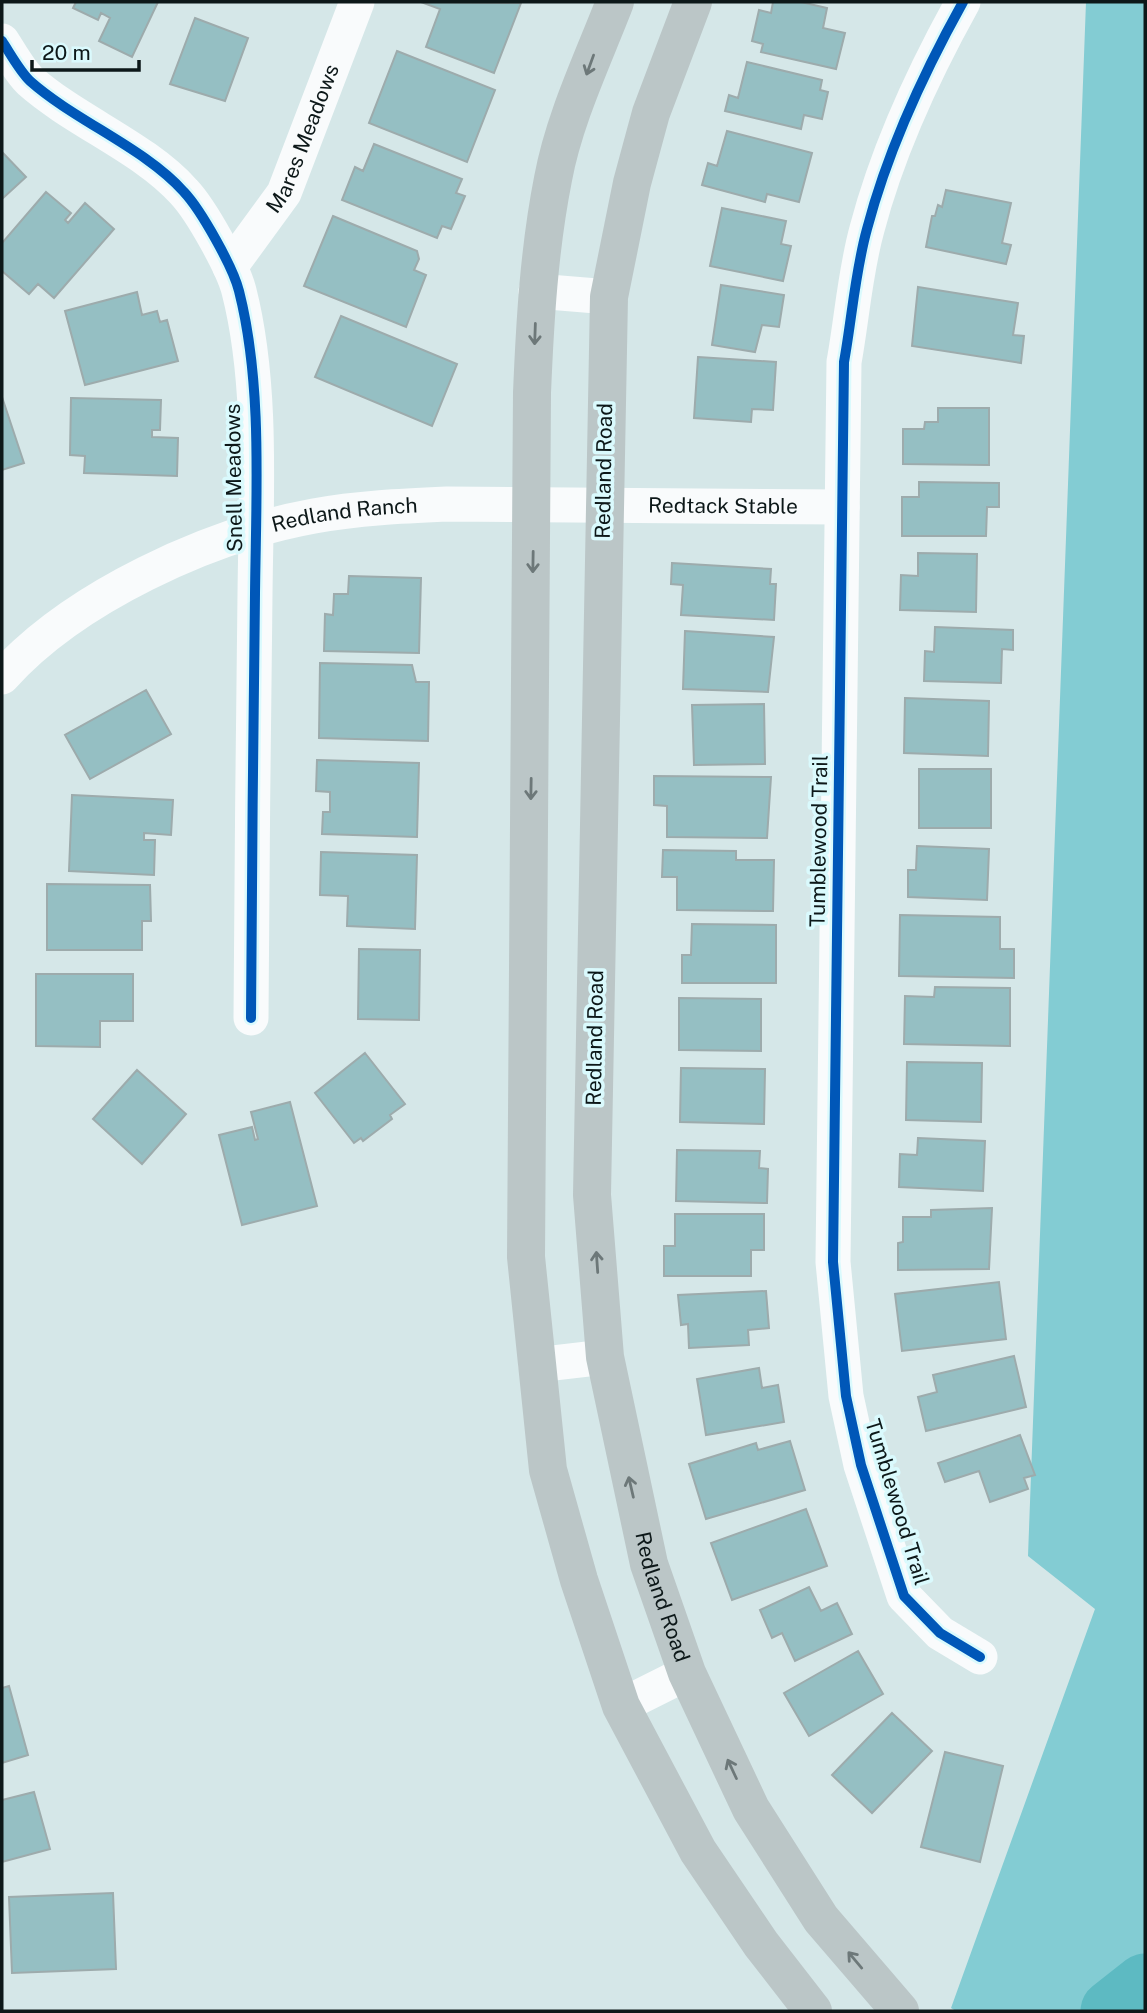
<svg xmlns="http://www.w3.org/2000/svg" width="1147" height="2013" font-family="'Public Sans',sans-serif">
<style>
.forest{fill:#83ccd3}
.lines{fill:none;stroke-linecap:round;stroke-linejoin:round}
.river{stroke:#5dbac2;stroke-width:63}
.building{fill:#95bfc3;stroke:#9dabac;stroke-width:2}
.minor{stroke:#f9fbfc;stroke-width:35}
.major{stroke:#bbc6c7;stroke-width:38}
.cycleway-casing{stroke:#dafafd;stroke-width:15}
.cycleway{stroke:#0057b8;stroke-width:10}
.oneway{stroke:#6d7879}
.labels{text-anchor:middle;stroke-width:7;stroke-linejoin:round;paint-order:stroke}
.street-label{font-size:21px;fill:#0d1819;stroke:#dafafd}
</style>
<rect width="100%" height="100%" fill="#d5e7e8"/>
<!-- forest -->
<path class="forest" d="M1086 2H1145V2011H956L951 2008 1095 1609 1028 1556Z"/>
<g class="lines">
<!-- river -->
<path class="river" d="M1112 2011 1145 1985"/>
</g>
<!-- building -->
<path class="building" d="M76 2H158L132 57 99 41 110 18 101 13 98 20 73 8Z
M421 2 521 3 494 73 426 47 440 9Z
M773 2H801L827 8 823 28 845 33 836 69 761 52 763 44 752 41 759 10 771 13Z
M195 18 248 38 225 101 170 84Z
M397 51 495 90 467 162 369 123Z
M747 62 822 80 820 90 828 92 822 119 804 115 801 129 725 111 729 95 738 98Z
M727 131 812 153 799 202 767 194 765 202 702 185 708 163 717 166Z
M374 144 462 179 456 193 465 196 451 229 442 226 437 238 342 200 355 167 363 171Z
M2 152 26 177 2 199Z
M946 190 1011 203 1002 243 1011 245 1006 264 926 247 932 216H935L938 205 942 207Z
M46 192 71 213 65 220 68 223 85 203 114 229 54 298 38 284 29 294 2 271V243Z
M722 208 786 221 781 244 791 246 783 281 710 266Z
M333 216 417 251 419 259 414 270 426 275 406 327 304 286Z
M721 285 784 295 779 327 762 325 755 352 712 345Z
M918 287 1018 303 1013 335 1024 336 1021 363 912 346Z
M137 292 142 315 157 311 160 322 167 320 178 361 85 385 65 311Z
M341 316 457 364 432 426 315 377Z
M698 357 776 362 773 410 752 409 751 422 694 418Z
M2 397 24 463 2 470Z
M71 398 161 400 160 430H152V437L178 438 177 476 84 473 85 456 70 455Z
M938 408H989V465L903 464V429H924L925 422H938Z
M919 482 999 483V507H987L986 536H902V497H919Z
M918 553 977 554 976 612 900 610 901 575 918 576Z
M672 563 771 569 770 584H776L774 620 681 615 683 585 671 584Z
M349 576 421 578 419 653 324 651 325 614 333 615 334 594H348Z
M935 627 1013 630V650L1002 649 1001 683 924 681 925 651 934 652Z
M685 631 774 637 768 692 683 689Z
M320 663 412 665 416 682H429L428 741 319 738Z
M146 690 171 734 90 779 65 735Z
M905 698 989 701 988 756 904 753Z
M764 704 765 764 694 765 692 705Z
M317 760 419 763 417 837 322 834 323 812H330V792L316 791Z
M919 769H991V828H919Z
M654 776 771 777 767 838 667 837V806L654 805Z
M72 795 173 800 171 835 144 833V840H155L154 875 69 871Z
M917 846 989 849 987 900 908 897V870H916Z
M663 850 736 851V860H774L773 911 677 910V877H662Z
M321 852 417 855 415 929 347 926 348 896 320 895Z
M47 884 150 885 151 921H142V950H47Z
M900 915 1000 917V949H1014V978L899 976Z
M692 924 776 925V983H682V955H691Z
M359 949 420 950 419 1020 358 1019Z
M36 974H133V1021H100V1047L36 1046Z
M935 987 1010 988V1046L904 1044 905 996 934 997Z
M679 998 761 999V1051L679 1050Z
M365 1053 405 1104 390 1115 392 1119 363 1141 361 1138 354 1143 315 1093Z
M907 1062 982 1063 981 1122 906 1120Z
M681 1068 765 1069 764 1124 680 1122Z
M137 1070 186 1114 142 1164 93 1119Z
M290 1102 317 1206 242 1225 219 1135 252 1127 255 1140 258 1139 251 1112Z
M918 1138 985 1141 983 1191 899 1187 900 1154 917 1155Z
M677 1150 760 1151 759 1168 768 1169 767 1203 676 1201Z
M992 1208 989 1269 898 1270V1243L903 1242V1217H931V1210Z
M675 1214H764V1250H751V1276H664V1246H675Z
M999 1282 1006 1339 902 1351 895 1294Z
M766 1291 769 1328 748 1330 749 1345 689 1348 688 1324 681 1325 678 1295Z
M1014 1356 1026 1407 926 1431 918 1397 937 1392 933 1375Z
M759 1368 762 1388 778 1385 784 1422 706 1435 697 1379Z
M1020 1435 1035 1475 1024 1478 1028 1489 990 1502 979 1471 945 1482 938 1463Z
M790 1441 805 1490 706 1519 689 1464 756 1443 758 1450Z
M806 1509 827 1566 732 1600 711 1543Z
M809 1587 821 1611 837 1603 852 1634 795 1661 782 1633 772 1638 760 1610Z
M858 1651 883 1694 809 1736 784 1693Z
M9 1686 28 1755 2 1763V1688Z
M892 1713 932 1751 872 1813 832 1775Z
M945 1752 1003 1766 980 1862 921 1847Z
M34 1792 50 1849 2 1862V1800Z
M113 1893 116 1969 12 1973 9 1897Z"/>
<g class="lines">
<!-- minor -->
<g class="minor">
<path d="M963 2C923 74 888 149 867 229 855 272 852 318 844 362L833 1262 846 1396 861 1465 904 1596 940 1633 980 1657"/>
<path d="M2 41C10 53 19 70 30 81 75 121 145 148 184 192 201 210 233 267 239 291 263 385 256 497 255 594 253 735 252 877 251 1018"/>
<path id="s1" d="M230 267 284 193 357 2"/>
<path d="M536 291 609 297"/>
<path id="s2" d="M2 677C74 597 209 535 314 516 358 508 402 506 447 504L842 507"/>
<path d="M536 1365 605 1357"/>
<path d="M621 1706 687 1673"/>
</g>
<!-- major -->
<g class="major">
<path d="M615 2C593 59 564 119 553 179 539 250 535 321 532 393L526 1257 548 1470 579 1580 621 1706 698 1851 761 1944 813 2011"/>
<path id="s3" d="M693 2 651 113 632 183 609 297 592 1195 605 1357 649 1564 687 1673 751 1809 821 1919 900 2011"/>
</g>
<defs>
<path id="cycleway" d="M963 2C923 74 888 149 867 229 855 272 852 318 844 362L833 1262 846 1396 861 1465 904 1596 940 1633 980 1657
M2 41C10 53 19 70 30 81 75 121 145 148 184 192 201 210 233 267 239 291 263 385 256 497 255 594 253 735 252 877 251 1018"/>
</defs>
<!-- cycleway casing -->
<use href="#cycleway" class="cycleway-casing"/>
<!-- cycleway -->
<use href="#cycleway" class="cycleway"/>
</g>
<!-- one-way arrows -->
<defs><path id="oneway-shaft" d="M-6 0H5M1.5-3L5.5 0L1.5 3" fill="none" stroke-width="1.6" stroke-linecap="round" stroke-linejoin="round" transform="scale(1.75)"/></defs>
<g class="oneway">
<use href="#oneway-shaft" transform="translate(590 65) rotate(110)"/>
<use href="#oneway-shaft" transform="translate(535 334) rotate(92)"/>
<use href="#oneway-shaft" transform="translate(533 562) rotate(91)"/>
<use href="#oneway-shaft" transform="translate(531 789) rotate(91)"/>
<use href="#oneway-shaft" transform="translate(597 1262) rotate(-94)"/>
<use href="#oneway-shaft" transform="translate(631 1487) rotate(-103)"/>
<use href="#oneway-shaft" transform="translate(732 1769) rotate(-115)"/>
<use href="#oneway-shaft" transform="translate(855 1960) rotate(-130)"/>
</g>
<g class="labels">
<!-- street labels -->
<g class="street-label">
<text dy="7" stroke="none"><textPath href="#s1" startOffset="149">Mares Meadows</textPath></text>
<text transform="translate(604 471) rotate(-89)" y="7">Redland Road</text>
<text transform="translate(234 478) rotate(-91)" y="7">Snell Meadows</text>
<text dy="7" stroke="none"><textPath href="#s2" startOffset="766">Redtack Stable</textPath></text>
<text dy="7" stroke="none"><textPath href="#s2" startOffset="387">Redland Ranch</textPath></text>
<text transform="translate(819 841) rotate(-89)" y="7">Tumblewood Trail</text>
<text transform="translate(595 1038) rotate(-89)" y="7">Redland Road</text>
<text transform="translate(897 1502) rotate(73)" y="7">Tumblewood Trail</text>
<text dy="7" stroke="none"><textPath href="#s3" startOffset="1615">Redland Road</textPath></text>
</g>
</g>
<!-- border -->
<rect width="1147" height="2013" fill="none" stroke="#0d1819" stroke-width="7"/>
<!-- scale -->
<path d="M32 60v10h107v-10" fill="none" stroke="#0d1819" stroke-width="3.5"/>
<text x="42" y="60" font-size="21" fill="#0d1819" stroke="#dafafd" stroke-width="5" paint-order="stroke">20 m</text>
</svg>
